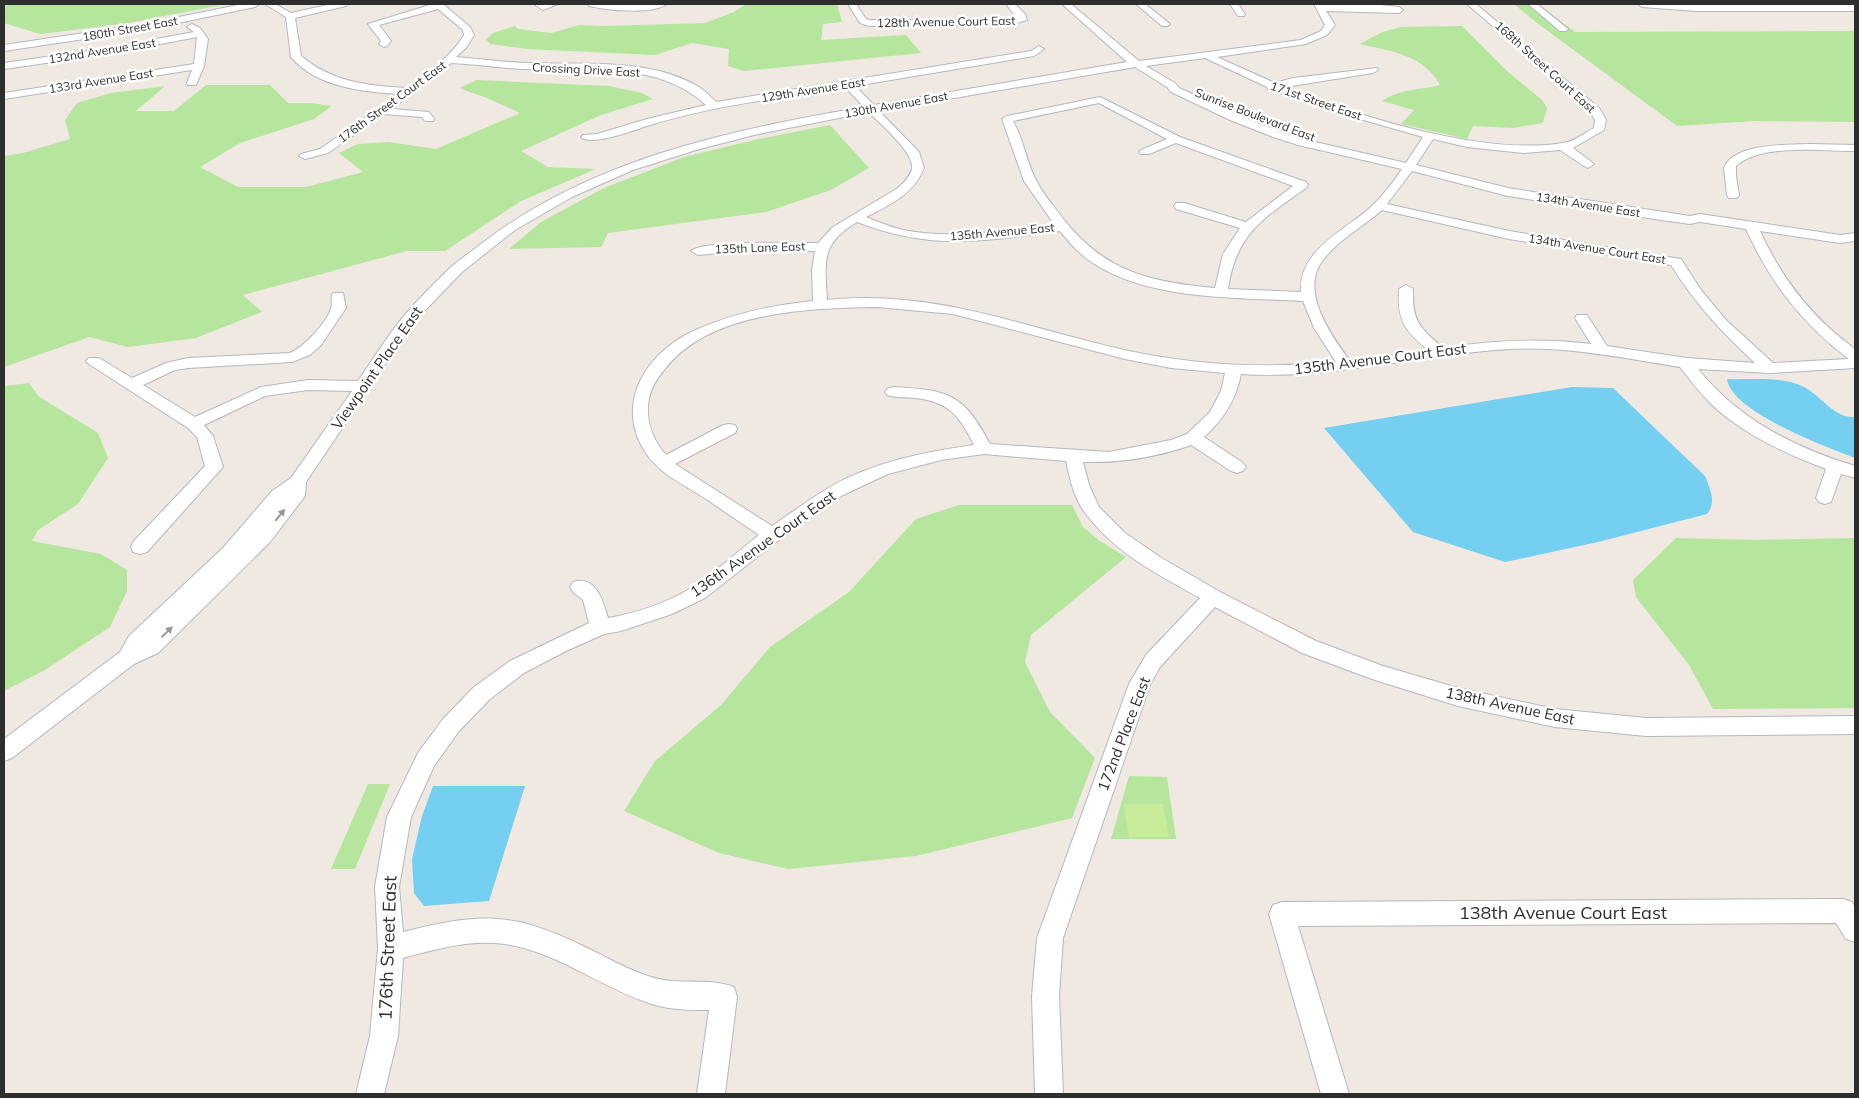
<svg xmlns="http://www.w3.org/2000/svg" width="1859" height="1098" font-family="Mulish,sans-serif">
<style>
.green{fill:#b6e59e}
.pitch{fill:#c9ec9a}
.water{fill:#75cff0}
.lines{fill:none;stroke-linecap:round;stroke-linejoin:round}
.minor-casing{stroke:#b4b7c1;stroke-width:2}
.minor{fill:#fff;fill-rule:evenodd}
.oneway{fill:#969696}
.labels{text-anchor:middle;stroke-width:5;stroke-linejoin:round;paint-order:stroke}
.far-street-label{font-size:12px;fill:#2e2e2e;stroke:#fff}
.street-label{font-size:15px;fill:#2e2e2e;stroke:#fff}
.near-street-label{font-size:18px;fill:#2e2e2e;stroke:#fff}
</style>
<rect width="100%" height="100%" fill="#efe9e1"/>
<!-- green -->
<path class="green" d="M4 4H227L123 24 40 34 4 23Z
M746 4H837L842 22 823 24 821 40 906 35 921 53 744 71 728 66 729 49 692 43 655 55 527 49 490 44 486 39 493 33 515 26 518 29 551 33 579 25 603 26 705 23 734 12Z
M1514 4H1538L1575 32 1855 31V122L1755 121 1677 126 1537 23Z
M1462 26 1508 72 1542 100 1547 108 1543 123 1513 128 1473 126 1467 139 1401 124 1414 110 1382 101C1399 89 1421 90 1440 85 1423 54 1392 52 1360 44L1382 32 1401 27Z
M477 80 609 86 642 93 653 99 601 115 521 151 548 167 596 169 521 201 445 251H407L243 295 262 312 196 338 128 347 89 337 4 367V156L23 153 70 139 65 120 77 103 111 93 165 86 136 111H174L206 85H270L288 103H311L332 106 314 119 240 143 200 167 238 187H306L363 172 339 153 358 144 389 142 436 149 520 113 487 98 459 88Z
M830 125 869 168 831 190 766 212 608 233 601 247 509 249 541 222 604 188 684 157 759 139Z
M29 383 38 396 98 433 108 458 78 504 38 530 32 541 101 554 127 570V591L110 627 45 670 4 691V386Z
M959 505H1072L1083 527 1100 541 1126 557 1031 635 1025 662 1050 712 1095 758 1072 818 916 856 788 869 719 853 624 811 655 761 721 705 770 647 849 592 916 519Z
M1676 538 1755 540 1855 538V708L1713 709 1689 665 1636 597 1633 580Z
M1129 776 1167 777 1176 839H1111Z
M368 784H390L355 869H331Z"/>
<!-- pitch -->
<path class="pitch" d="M1124 804H1163L1169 837H1129Z"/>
<!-- water -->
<path class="water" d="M1727 379C1751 380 1781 376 1802 386 1820 394 1834 419 1855 417V458C1827 447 1731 412 1727 379Z
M1572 387 1613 388 1705 476C1710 489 1717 502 1707 514L1598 542 1505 562 1413 532 1324 428Z
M433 786H525L489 901 424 906 414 893 412 859 422 816Z"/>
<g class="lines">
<defs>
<path id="minor" d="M243 4H259L255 7 144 30 4 51V45L144 24Z
M265 4H275L291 13 332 4H347L346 6 295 18 301 56C332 82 368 86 407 88 427 73 451 57 464 35L463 30 438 9 379 25 391 41 387 46 384 47 379 44 381 41 368 24 433 4H443L470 27 474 35 466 48 456 57C482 59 508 63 533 63 588 65 650 58 699 87 705 91 711 97 716 102L1031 51 1039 46 1044 49 1034 56 855 86 874 105 1127 62 1062 4H1071L1139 61 1301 40 1321 31 1325 25 1314 4 1380 5 1399 7 1403 10 1399 13 1326 11 1335 25 1327 35 1306 44 1217 57 1275 83 1293 78 1377 68 1378 70 1373 73 1285 87C1359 117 1484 156 1563 143 1573 142 1585 133 1594 128L1595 120 1588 108 1467 4H1476L1600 109 1606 120 1604 130 1573 148 1594 164 1588 168 1584 166 1560 150 1523 153 1467 147 1433 139 1416 165 1508 188 1690 216 1700 214 1840 235 1855 233V241L1840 243 1760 231C1782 279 1812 318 1855 349V368L1770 373 1698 369C1738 419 1795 448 1855 466V478L1841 474 1831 502 1825 504 1819 502 1816 498 1826 469C1786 454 1743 434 1712 405 1700 393 1690 380 1680 367 1623 358 1567 346 1510 349 1419 354 1332 380 1241 374 1236 400 1223 420 1204 437L1243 463 1246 467 1243 471 1237 473 1231 471 1191 445C1158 457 1119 463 1083 462L1089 485 1099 507 1125 533 1160 557 1220 592 1316 641 1383 666 1458 688 1555 709 1646 718 1855 716V734L1646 736 1555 727 1458 706 1372 679 1302 653 1215 607 1160 667 1150 685 1063 938 1059 996 1063 1094H1035L1032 996 1037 938 1129 684 1146 655 1200 598C1159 575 1115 553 1086 514 1074 499 1070 479 1066 461L984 454 941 460 888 474 843 495 779 540 705 598 672 614 621 631 604 634 566 651 524 673 490 699 459 731 434 766 411 817 399 887 403 932C479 913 511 911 583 946 605 956 627 970 651 977 678 986 708 977 734 987L737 997 725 1094H697L709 1010C690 1010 670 1010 652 1004 601 988 558 952 505 944 471 939 436 949 403 958L398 1036 384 1094H356L370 1036 378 948 375 887 387 817 418 753 443 719 474 687 510 661 589 623 583 600 573 592 570 587 573 582C596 575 603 601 608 618 636 613 667 603 691 588 715 573 737 552 759 535 741 523 724 511 706 499 685 485 663 476 648 456 611 405 647 350 698 329 735 313 773 305 813 301L812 270 815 251H741L698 255 691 251C700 240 799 243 818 243L833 227 898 188C903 183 910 177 912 169 915 153 880 124 869 112L758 134 696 150 633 170 572 197 515 230 462 272 413 323 306 482 305 496 302 500 270 542 158 653 134 664 12 758 4 761V739L120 652 129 636 223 548 272 491 291 478 352 391 308 390 265 396 204 425 213 436 223 467 147 552 140 554 133 552 131 547 133 542 205 466 197 437 188 428 89 364 86 361 89 358H99L132 378 166 363 188 358 290 353C304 347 326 323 331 309 333 303 330 298 333 293H343L346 308 321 345 310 355 292 362 188 368 175 370 143 385 195 417 261 387 308 380 358 381C373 360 387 336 404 316 418 299 435 283 451 267 460 259 471 252 481 244 591 159 730 130 864 107L845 87C781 98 714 105 650 125 637 129 592 147 581 137L583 135 597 134 647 119 706 105C658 60 584 71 523 69 499 68 475 64 451 63L392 109 429 112 434 119 433 121H425L422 117 384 114 328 153 305 159 299 156 301 154 320 149 399 94C363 92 316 87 291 57L286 17ZM1205 58 1267 87 1268 89 1339 113 1423 137 1406 163 1302 139 1259 124 1179 88 1175 83 1146 66ZM1135 67 1167 87 1171 92 1230 120 1273 137 1298 145 1402 169C1394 181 1384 194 1373 205 1347 230 1298 249 1301 292L1228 289C1236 233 1264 218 1306 188L1308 185 1306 182 1180 137 1100 97 1007 116 1002 119 1024 181 1054 224C1005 230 953 240 903 230 891 227 878 222 866 217 890 205 914 194 924 168L919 152 879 111ZM1099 103 1167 139 1141 150 1139 152 1141 154H1149L1176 143 1293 186 1246 222 1184 203H1176L1174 206 1176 209 1240 228 1223 254 1215 288C1148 282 1103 271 1061 216 1053 205 1043 194 1037 182 1026 162 1024 140 1013 121ZM1412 171 1508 196 1661 220 1690 224 1700 222 1746 229C1770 282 1802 324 1849 359L1773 363 1726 320 1701 290 1681 259 1509 231 1387 204ZM1382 210 1509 239 1671 265C1697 306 1720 330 1755 363L1687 358 1607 346 1587 315H1577L1575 318 1591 344C1541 338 1493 340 1443 348 1419 327 1412 321 1413 289L1406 285 1399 289C1397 320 1404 330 1428 350L1350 361C1331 335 1299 291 1323 260 1338 240 1363 227 1382 210ZM857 222C931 251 984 241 1060 231 1069 242 1078 253 1090 261 1147 301 1236 297 1303 301L1314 328 1336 362C1265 369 1193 365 1124 350 1023 327 934 289 827 300 825 262 820 244 857 222ZM877 307 953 314 1125 359 1171 368 1225 373 1221 391 1210 412 1187 434 1171 440 1109 452 990 444C963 393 948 390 893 387L887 389 885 392 887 395C897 398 906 397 915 398 950 402 959 416 974 445 925 452 873 462 830 487 810 499 791 513 772 526L675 464 735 433 737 429 735 425 729 424 723 425 666 455C652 439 645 419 649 398 652 386 657 378 665 369 710 311 810 308 877 307Z
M534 4H558L543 10Z
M588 4H667C652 15 607 10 589 6Z
M848 4H856L866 19 870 20H1006L1017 18 1006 4H1015L1025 14 1027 20 1006 26H869L860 23Z
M1136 4H1145L1170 24 1168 26H1162Z
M1230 4H1238L1245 14 1244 16H1238Z
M1528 4H1537L1568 29 1566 31H1560Z
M1638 4 1855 5V11H1696L1642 7Z
M192 24 200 28 208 39 204 66 196 85H188L187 83 192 70 4 99V93L194 64 197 37 102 55 4 69V63L102 49 194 32 187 27Z
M1809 144 1855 145V151C1823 151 1762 143 1736 166V176L1739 195 1737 198H1729L1727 195 1724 168C1734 143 1786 145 1809 144Z
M1843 899 1852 902 1855 907V942L1846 939 1836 923 1298 926 1349 1094H1321L1269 914 1273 905 1282 902Z"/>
</defs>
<!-- minor casing -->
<use href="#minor" class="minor-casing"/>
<!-- minor -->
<use href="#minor" class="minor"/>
</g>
<!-- one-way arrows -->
<defs><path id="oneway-solid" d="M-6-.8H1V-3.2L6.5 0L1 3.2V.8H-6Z" transform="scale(1.25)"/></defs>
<g class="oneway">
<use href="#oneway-solid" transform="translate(280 515) rotate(-51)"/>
<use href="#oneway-solid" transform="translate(167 632) rotate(-44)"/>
</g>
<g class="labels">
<!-- far-street labels -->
<g class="far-street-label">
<text transform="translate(946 22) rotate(-1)" y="4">128th Avenue Court East</text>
<text transform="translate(130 29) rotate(-10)" y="4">180th Street East</text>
<text transform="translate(102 51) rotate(-9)" y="4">132nd Avenue East</text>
<text transform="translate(1545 67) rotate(42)" y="4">168th Street Court East</text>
<text transform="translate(586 70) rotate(3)" y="4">Crossing Drive East</text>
<text transform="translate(101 81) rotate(-9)" y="4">133rd Avenue East</text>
<text transform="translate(813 90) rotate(-9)" y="4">129th Avenue East</text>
<text transform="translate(1316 101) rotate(19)" y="4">171st Street East</text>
<text transform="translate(392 102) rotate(-36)" y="4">176th Street Court East</text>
<text transform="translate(896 105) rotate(-10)" y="4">130th Avenue East</text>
<text transform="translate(1255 115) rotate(21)" y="4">Sunrise Boulevard East</text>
<text transform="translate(1588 205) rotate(9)" y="4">134th Avenue East</text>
<text transform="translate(1002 232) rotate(-5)" y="4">135th Avenue East</text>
<text transform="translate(760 248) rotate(-2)" y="4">135th Lane East</text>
<text transform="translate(1597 249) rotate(9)" y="4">134th Avenue Court East</text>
</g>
<!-- street labels -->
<g class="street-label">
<text transform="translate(1380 359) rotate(-7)" y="5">135th Avenue Court East</text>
<text transform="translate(377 368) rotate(-55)" y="5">Viewpoint Place East</text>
<text transform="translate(763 544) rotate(-35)" y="5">136th Avenue Court East</text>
<text transform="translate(1510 706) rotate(12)" y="5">138th Avenue East</text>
<text transform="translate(1124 734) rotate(-69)" y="5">172nd Place East</text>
</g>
<!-- near-street labels -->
<g class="near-street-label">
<text x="1563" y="919">138th Avenue Court East</text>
<text transform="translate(388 948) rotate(-88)" y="6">176th Street East</text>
</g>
</g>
<!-- border -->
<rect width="1859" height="1098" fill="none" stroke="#2e2e2e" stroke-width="10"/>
</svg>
